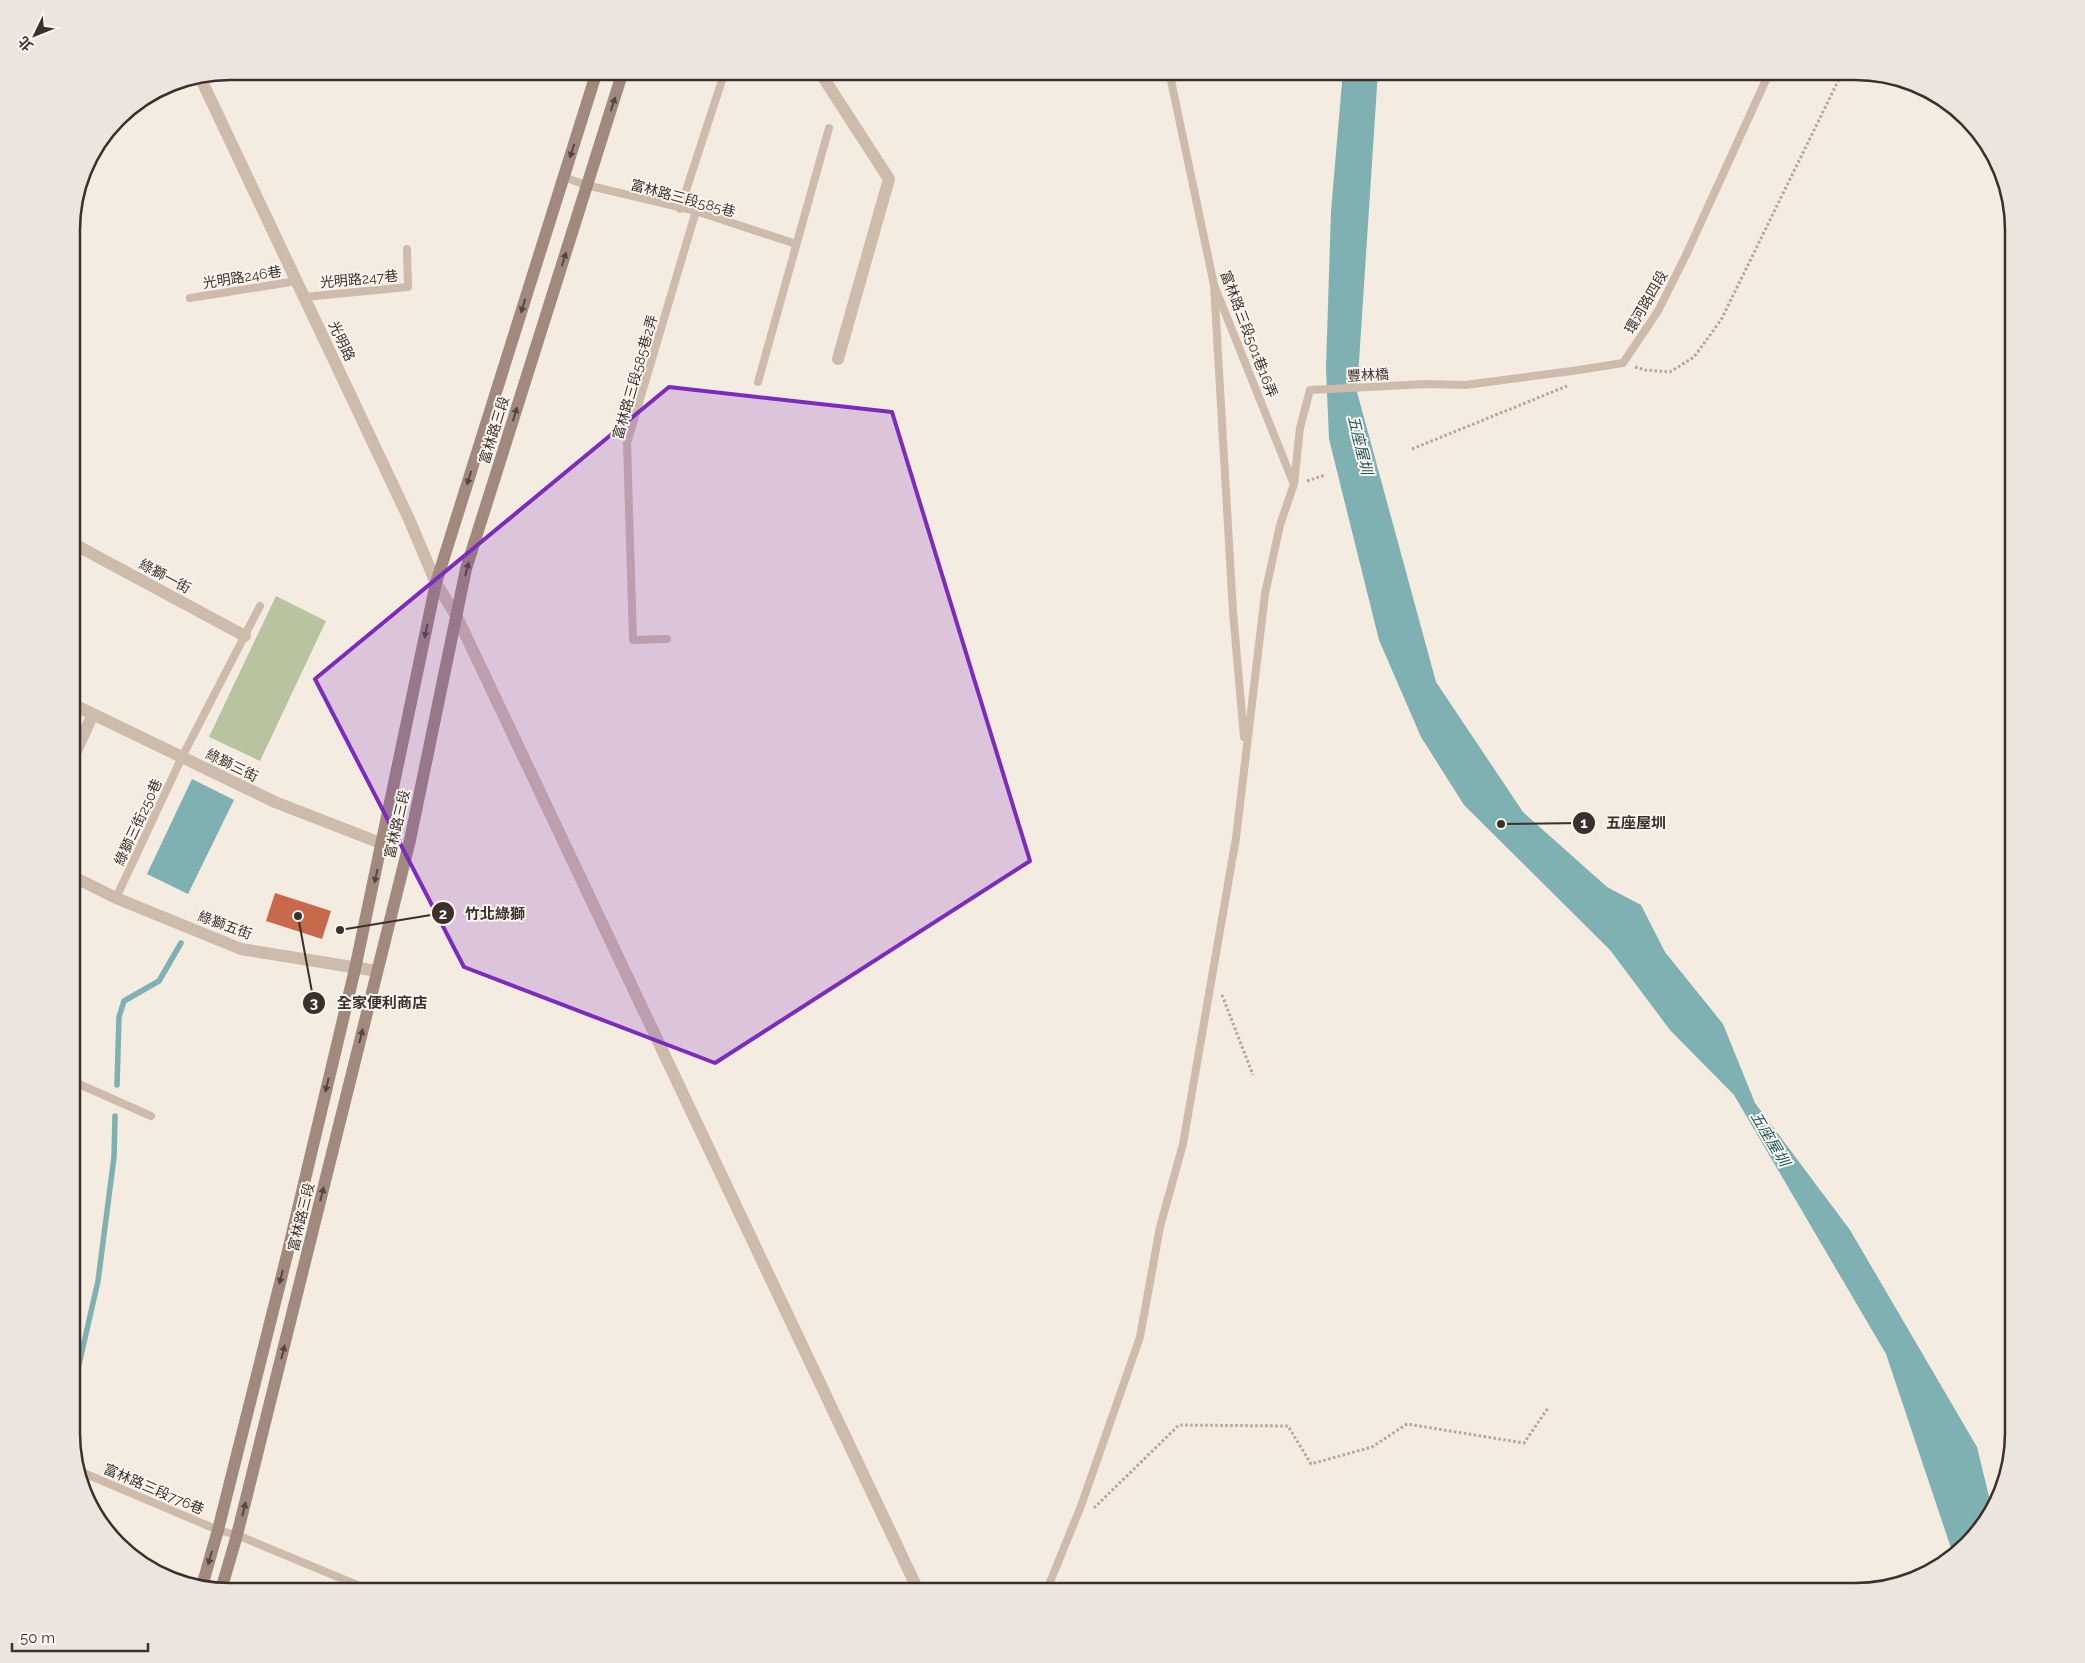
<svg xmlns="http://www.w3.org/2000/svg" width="2085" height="1663" font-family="Raleway,'Noto Sans TC',sans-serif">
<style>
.green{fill:#b8c4a0}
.water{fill:#7fb0b2}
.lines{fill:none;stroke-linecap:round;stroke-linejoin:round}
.stream{stroke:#7fb0b2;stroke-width:5.5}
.building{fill:#c8694b}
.path{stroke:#b9a596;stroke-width:3;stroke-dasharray:2.5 2.5;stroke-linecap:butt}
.lane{stroke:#cdbbac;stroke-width:8}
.street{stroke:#cdbbac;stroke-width:12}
.secondary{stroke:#a18a7d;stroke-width:12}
.oneway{fill:#544640}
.marked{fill:#7b2cbf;fill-opacity:0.2;stroke:#7b2cbf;stroke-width:4;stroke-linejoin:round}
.labels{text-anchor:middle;stroke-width:4;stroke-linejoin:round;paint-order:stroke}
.street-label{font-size:14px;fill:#3b302b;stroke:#fbf5ee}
.water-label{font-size:15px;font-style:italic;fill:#1f5a5e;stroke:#fbf5ee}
.rim{fill:none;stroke:#3b302b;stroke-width:2.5}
.leader{fill:none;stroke:#3b302b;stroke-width:2}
.callout-dot{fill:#3b302b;stroke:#fbf5ee;stroke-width:2}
.mark-label{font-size:15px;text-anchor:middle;font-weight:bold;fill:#fff}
.callout-label{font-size:15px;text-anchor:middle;font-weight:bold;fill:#3b302b;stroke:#fbf5ee;stroke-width:4;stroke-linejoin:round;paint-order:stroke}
</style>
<rect width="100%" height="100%" fill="#f4ebe1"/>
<!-- green -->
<path class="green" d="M276 596 326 621 260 761 209 737Z"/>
<!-- water -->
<path class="water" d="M1343 71H1378L1357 392 1436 682 1523 812 1607 887 1641 905 1665 952 1723 1024 1755 1103 1850 1230 1977 1447 1992 1509 1974 1537 1953 1554 1886 1354 1734 1095 1670 1030 1610 950 1464 805 1421 737 1379 640 1329 439 1326 368 1331 211Z
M192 779 234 800 188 894 147 874Z"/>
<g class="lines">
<!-- stream -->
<path class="stream" d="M117 1085 119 1017 124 1001 159 981 181 943
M72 1395 98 1281 114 1157 115 1116"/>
</g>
<!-- building -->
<path class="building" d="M275 893 331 911 322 939 266 921Z"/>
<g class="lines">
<!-- path -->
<path class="path" d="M1635 367 1645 370 1670 372 1694 357 1721 320 1843 71
M1412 449 1567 386
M1307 481 1325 475
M1222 995 1253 1075
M1094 1508 1179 1425 1288 1426 1311 1464 1372 1447 1407 1424 1524 1443 1548 1408"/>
<!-- lane -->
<path class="lane" d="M1169 71 1214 285 1293 482
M564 177 586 185 696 211 796 244
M680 209 725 71
M1214 285 1233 612 1244 737
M304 297 408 287 407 249
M190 298 297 281
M758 382 829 128
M667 639 633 640 627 443 696 211
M116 898 182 757 260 606
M72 1081 151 1116
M79 1471 218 1530 237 1535 374 1592
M1046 1592 1081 1506 1140 1337 1160 1227 1183 1144 1236 838 1265 594 1280 525 1294 484 1300 428 1310 390 1427 384 1465 385 1572 371 1623 363 1658 311 1686 255 1770 71"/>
<!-- street -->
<path class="street" d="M819 71 889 179 838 359
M200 77 409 519 436 583 457 617 919 1592
M72 543 245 636
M72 704 275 802 383 844
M72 760 93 714
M72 876 116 898 241 949 377 971"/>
<!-- secondary -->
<path class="secondary" d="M202 1586 218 1530 287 1255 355 969 436 583 597 71
M221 1590 237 1535 410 840 466 569 623 71"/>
</g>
<!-- one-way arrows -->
<defs><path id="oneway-solid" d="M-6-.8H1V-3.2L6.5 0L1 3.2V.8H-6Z" transform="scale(1.25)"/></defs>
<g class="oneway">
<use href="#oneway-solid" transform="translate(613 104) rotate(-72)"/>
<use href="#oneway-solid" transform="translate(572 151) rotate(108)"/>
<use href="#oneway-solid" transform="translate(564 259) rotate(-73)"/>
<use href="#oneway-solid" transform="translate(523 306) rotate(107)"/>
<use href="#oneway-solid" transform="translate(515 414) rotate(-73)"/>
<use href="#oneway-solid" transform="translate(469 478) rotate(107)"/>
<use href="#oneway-solid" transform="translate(467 569) rotate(-75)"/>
<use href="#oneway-solid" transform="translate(426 631) rotate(102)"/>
<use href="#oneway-solid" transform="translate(376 876) rotate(103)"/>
<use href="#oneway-solid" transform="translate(361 1036) rotate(-76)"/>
<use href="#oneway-solid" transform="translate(327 1085) rotate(103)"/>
<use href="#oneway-solid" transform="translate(322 1194) rotate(-76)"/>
<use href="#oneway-solid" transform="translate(281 1277) rotate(104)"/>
<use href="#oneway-solid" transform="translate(283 1352) rotate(-76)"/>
<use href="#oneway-solid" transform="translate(244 1509) rotate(-76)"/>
<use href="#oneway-solid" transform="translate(210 1558) rotate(106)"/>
</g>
<!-- marked area -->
<path class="marked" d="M669 387 892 412 1030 861 715 1063 464 967 315 679Z"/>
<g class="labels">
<!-- street labels -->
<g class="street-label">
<text transform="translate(683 198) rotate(15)" y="5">富林路三段585巷</text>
<text transform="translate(242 277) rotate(-9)" y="5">光明路246巷</text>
<text transform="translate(359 279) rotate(-5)" y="5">光明路247巷</text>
<text transform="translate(1646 302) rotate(-60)" y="5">環河路四段</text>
<text transform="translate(1249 334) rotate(69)" y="5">富林路三段501巷16弄</text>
<text transform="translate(342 341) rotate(65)" y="5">光明路</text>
<text transform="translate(1368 375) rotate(-3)" y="5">豐林橋</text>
<text transform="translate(635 377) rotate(-74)" y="5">富林路三段585巷2弄</text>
<text transform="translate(494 430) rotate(-73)" y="5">富林路三段</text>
<text transform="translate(165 576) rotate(28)" y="5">綠獅一街</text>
<text transform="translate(232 765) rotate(26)" y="5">綠獅三街</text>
<text transform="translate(138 822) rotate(-65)" y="5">綠獅三街250巷</text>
<text transform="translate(397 824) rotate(-77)" y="5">富林路三段</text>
<text transform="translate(225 925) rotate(20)" y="5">綠獅五街</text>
<text transform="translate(301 1217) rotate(-76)" y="5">富林路三段</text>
<text transform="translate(154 1489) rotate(23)" y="5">富林路三段776巷</text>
</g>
<!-- water labels -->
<g class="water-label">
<text transform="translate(1360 445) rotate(76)" y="5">五座屋圳</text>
<text transform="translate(1770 1139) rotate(59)" y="5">五座屋圳</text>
</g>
</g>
<!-- crop -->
<path d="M0 0H2085V1663H0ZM230 80H1855A150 150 0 0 1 2005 230V1433A150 150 0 0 1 1855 1583H230A150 150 0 0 1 80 1433V230A150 150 0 0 1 230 80Z" fill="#ece5de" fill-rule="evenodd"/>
<path class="rim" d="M230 80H1855A150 150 0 0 1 2005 230V1433A150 150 0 0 1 1855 1583H230A150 150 0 0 1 80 1433V230A150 150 0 0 1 230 80Z"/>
<!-- callouts -->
<path class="leader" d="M1501 824L1584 823M340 930L443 913M298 916L314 1003"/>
<g class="callout-dot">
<circle cx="1501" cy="824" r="5"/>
<circle cx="340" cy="930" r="5"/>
<circle cx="298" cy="916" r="5"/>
<circle cx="1584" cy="823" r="12"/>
<circle cx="443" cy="913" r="12"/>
<circle cx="314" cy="1003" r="12"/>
</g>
<g class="mark-label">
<text x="1584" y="828">1</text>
<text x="443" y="919">2</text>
<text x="314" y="1008">3</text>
</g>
<g class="callout-label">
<text x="1636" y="828">五座屋圳</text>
<text x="495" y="919">竹北綠獅</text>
<text x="382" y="1008">全家便利商店</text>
</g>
<!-- north arrow -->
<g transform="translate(35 35) rotate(227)" stroke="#fbf5ee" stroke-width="4" paint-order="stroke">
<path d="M0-4L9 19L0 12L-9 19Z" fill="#3b302b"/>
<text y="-8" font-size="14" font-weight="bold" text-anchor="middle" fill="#3b302b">北</text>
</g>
<!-- scale -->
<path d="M12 1643v8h136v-8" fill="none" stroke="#3b302b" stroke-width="2.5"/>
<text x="20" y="1643" font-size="15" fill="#3b302b" stroke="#fbf5ee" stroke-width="4" paint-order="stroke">50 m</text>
</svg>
